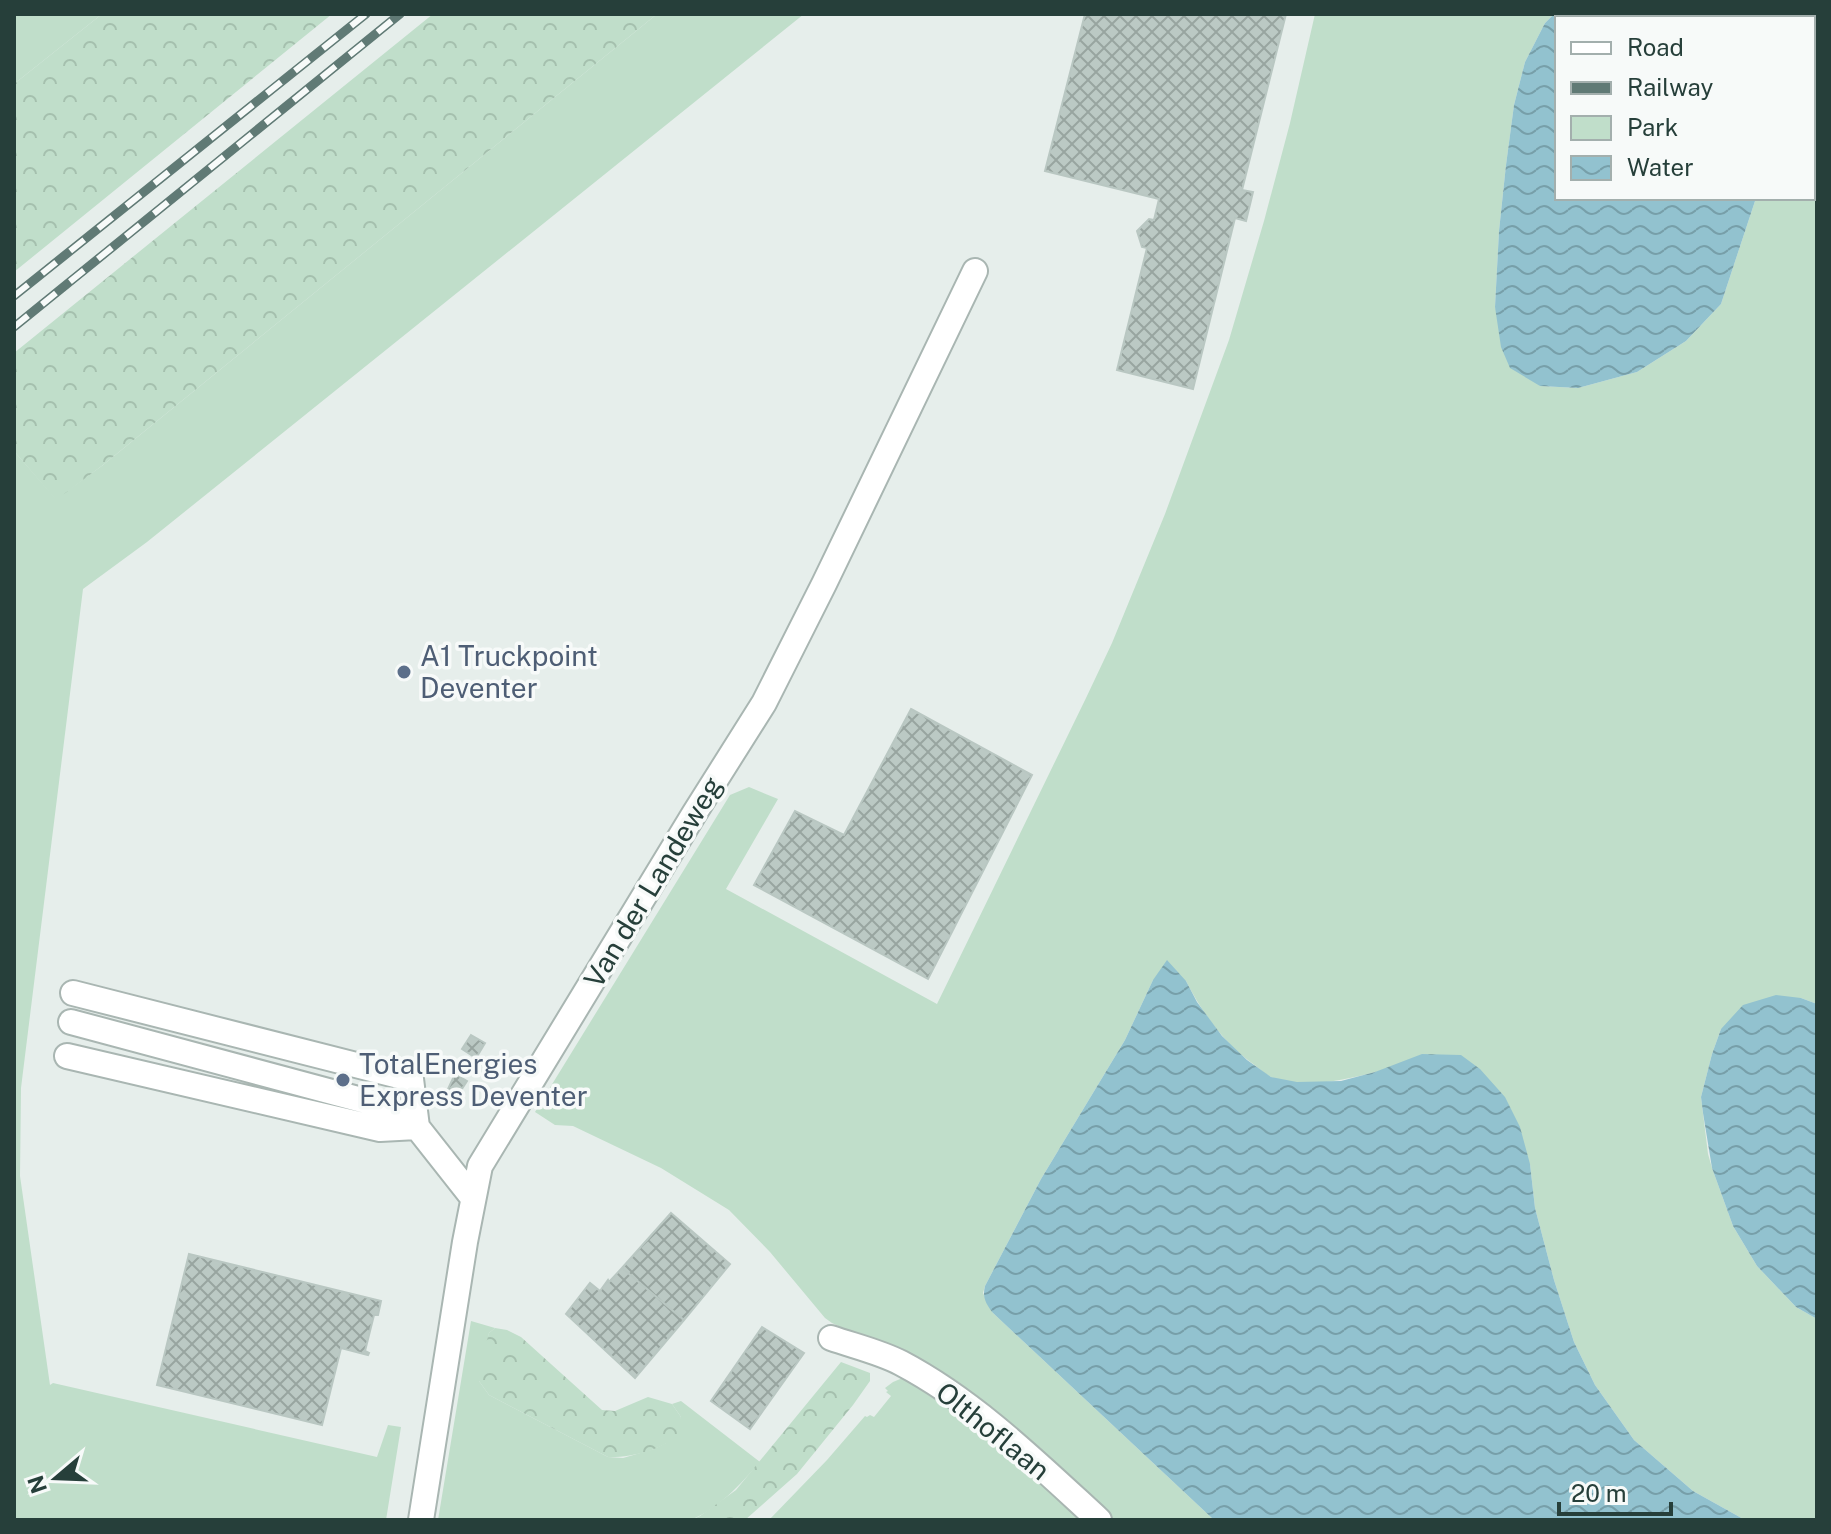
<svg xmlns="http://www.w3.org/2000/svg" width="1831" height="1534" font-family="'Public Sans',sans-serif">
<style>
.green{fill:#c0deca}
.forest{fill:url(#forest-crowns)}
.water{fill:url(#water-waves)}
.building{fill:url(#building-cross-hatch);stroke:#b9c7c2;stroke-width:2}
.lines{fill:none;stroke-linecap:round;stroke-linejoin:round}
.minor-casing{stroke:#a9b6b2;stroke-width:28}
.minor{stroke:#fff;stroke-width:24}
.rail-casing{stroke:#607a75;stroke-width:9}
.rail{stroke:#f7faf9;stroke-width:6;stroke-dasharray:18;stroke-linecap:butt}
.service-dot{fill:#5c6f8a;stroke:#f7faf9;stroke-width:3}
.labels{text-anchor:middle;stroke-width:7;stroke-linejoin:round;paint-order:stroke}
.service-label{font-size:28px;fill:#4e5e75;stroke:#f7faf9;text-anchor:start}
.street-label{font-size:28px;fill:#263f3a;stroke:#f7faf9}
</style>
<defs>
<pattern id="forest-crowns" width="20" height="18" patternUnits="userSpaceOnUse" patternTransform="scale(2)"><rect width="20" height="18" fill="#c0deca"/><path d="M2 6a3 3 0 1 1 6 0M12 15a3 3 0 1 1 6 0" fill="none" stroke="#a5c0ae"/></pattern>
<pattern id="water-waves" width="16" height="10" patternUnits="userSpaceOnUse" patternTransform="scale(2)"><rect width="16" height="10" fill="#92c2cf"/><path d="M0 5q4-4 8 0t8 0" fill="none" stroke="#779fa9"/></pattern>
<pattern id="building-cross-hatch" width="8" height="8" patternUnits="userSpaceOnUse" patternTransform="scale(2)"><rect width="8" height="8" fill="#bbc9c4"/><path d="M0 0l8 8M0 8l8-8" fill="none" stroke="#98a5a0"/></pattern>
</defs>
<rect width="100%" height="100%" fill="#e6eeeb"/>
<!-- green -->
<path class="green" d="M14 14H102L14 84Z
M657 14H804L147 542 83 589 21 1088 20 1176 50 1385 53 1383 377 1457 388 1425 401 1427 386 1520H14V451L56 499 103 465Z
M1315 14H1554L1545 23 1525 62 1514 105 1506 165 1499 231 1495 307 1540 386 1578 388 1637 372 1686 341 1721 304 1756 198H1813V18H1747L1744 14H1817V1004L1801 998 1721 1029 1712 1054 1701 1097 1708 1154 1712 1168 1733 1226 1757 1266 1796 1307 1817 1319V1520H1745L1693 1491 1634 1440 1595 1385 1574 1342 1554 1280 1535 1208 1530 1164 1375 1072C1345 1080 1302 1090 1271 1077 1266 1075 1261 1070 1256 1066 1225 1045 1203 1014 1186 981L1153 980 1125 1040 1041 1179 985 1286 983 1293 993 1313 1214 1520H1110L874 1343 832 1323 825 1318 770 1252 729 1210 661 1168 573 1126 555 1125 535 1112 730 795 749 787 778 799 726 889 937 1004 1086 698 1112 643 1165 514 1229 340 1264 221 1290 123Z
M471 1321 495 1328 489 1333 479 1381 489 1395 608 1457 623 1458 654 1449 666 1443 681 1417 672 1404 681 1401 760 1462C740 1485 719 1508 691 1520H438Z
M905 1377 998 1438 1087 1520H769L827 1460 865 1416 867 1417 870 1415 874 1417 891 1396 886 1392 888 1391 885 1388 893 1382Z"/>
<!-- forest -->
<path class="forest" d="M102 14H332L14 272V84Z
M433 14H657L103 465 56 500 14 451V353Z
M495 1328 507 1330 521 1337 602 1410 615 1411 648 1397 672 1404 681 1417C680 1421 681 1426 679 1430 670 1450 628 1458 608 1457L489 1395 479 1381 478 1372 489 1333Z
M841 1362 870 1373V1381L853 1405 797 1474 745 1520H691L700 1516 736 1490Z"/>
<!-- water -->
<path class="water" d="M1554 14H1744L1747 18H1557V198H1756L1721 304 1686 341 1637 372 1578 388 1540 386 1510 368 1501 347 1495 307 1499 231 1506 165 1514 105 1525 62 1545 23Z
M1167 960 1186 981 1197 1002 1222 1036 1247 1060 1271 1077 1297 1082 1341 1081 1375 1072 1422 1054 1461 1055 1480 1069 1505 1097 1520 1127 1530 1164 1535 1208 1554 1280 1574 1342 1595 1385 1634 1440 1693 1491 1745 1520H1214L993 1313C986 1304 982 1297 985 1286L1041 1179 1125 1040 1153 980Z
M1776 995 1801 998 1817 1004V1319L1796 1307 1757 1266 1733 1226 1712 1168 1703 1113 1701 1097 1712 1054 1721 1029 1743 1005Z"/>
<!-- building -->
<path class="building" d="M1085 14H1286L1242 190 1253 192 1246 221 1235 218 1193 389 1117 370 1147 248 1142 247 1137 231 1149 219 1154 220 1159 199 1045 171Z
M911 709 1032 775 928 979 754 885 795 811 844 835Z
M471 1035 485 1043 476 1058 462 1049Z
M455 1074 467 1081 458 1095 448 1089Z
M671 1213 730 1264 684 1320 622 1268Z
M189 1254 381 1301 378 1315H374L365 1351 369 1353 368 1355 341 1348 322 1425 157 1385Z
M622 1268 684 1320 635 1378 566 1314 590 1283 600 1291 608 1280 609 1282Z
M762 1327 804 1353 750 1429 711 1401Z"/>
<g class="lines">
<defs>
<path id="minor" d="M71 1022 388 1107 417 1127 473 1198
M67 1056 380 1129 417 1127 411 1079 73 993
M831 1338C854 1346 880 1352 901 1363 975 1402 1038 1464 1099 1520
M421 1520 465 1242 480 1166 694 814 764 703 824 584 975 271"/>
</defs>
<!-- minor casing -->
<use href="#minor" class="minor-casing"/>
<!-- minor -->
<use href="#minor" class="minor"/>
<defs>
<path id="rail" d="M14 296 366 14
M14 327 400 14"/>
</defs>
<!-- rail casing -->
<use href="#rail" class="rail-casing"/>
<!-- rail -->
<use href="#rail" class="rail"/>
</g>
<!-- markers -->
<g class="service-dot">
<circle cx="404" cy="672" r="8"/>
<circle cx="343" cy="1080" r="8"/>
</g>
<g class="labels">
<!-- service labels -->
<g class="service-label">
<text x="420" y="666">A1 Truckpoint<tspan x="420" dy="32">Deventer</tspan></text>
<text x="359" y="1074">TotalEnergies<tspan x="359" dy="32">Express Deventer</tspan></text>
</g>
<!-- street labels -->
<g class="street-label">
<text transform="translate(653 882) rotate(-59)" y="10">Van der Landeweg</text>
<text transform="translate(993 1431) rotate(39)" y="10">Olthoflaan</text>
</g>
</g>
<!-- border -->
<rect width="1831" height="1534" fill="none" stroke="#263f3a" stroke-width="32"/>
<!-- legend -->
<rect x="1555" y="16" width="260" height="184" fill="#f7faf9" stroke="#a3afad" stroke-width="2"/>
<rect x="1571" y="42" width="40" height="12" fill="#ffffff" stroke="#a3afad" stroke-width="2"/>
<text x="1627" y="56" font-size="24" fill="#263f3a">Road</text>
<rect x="1571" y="82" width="40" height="12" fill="#607a75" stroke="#a3afad" stroke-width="2"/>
<text x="1627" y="96" font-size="24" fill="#263f3a">Railway</text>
<rect x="1571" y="116" width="40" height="24" fill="#c0deca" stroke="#a3afad" stroke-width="2"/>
<text x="1627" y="136" font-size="24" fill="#263f3a">Park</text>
<rect x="1571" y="156" width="40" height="24" fill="url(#water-waves)" stroke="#a3afad" stroke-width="2"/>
<text x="1627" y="176" font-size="24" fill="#263f3a">Water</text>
<!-- north arrow -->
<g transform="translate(56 1478) rotate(251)" stroke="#f7faf9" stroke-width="6" paint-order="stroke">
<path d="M0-6L14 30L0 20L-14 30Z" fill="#263f3a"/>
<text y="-12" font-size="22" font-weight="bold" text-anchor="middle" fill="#263f3a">N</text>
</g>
<!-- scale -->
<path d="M1559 1502v12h112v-12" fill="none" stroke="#263f3a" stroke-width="4"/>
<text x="1571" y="1502" font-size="24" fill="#263f3a" stroke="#f7faf9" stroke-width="6" paint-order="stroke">20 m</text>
</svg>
